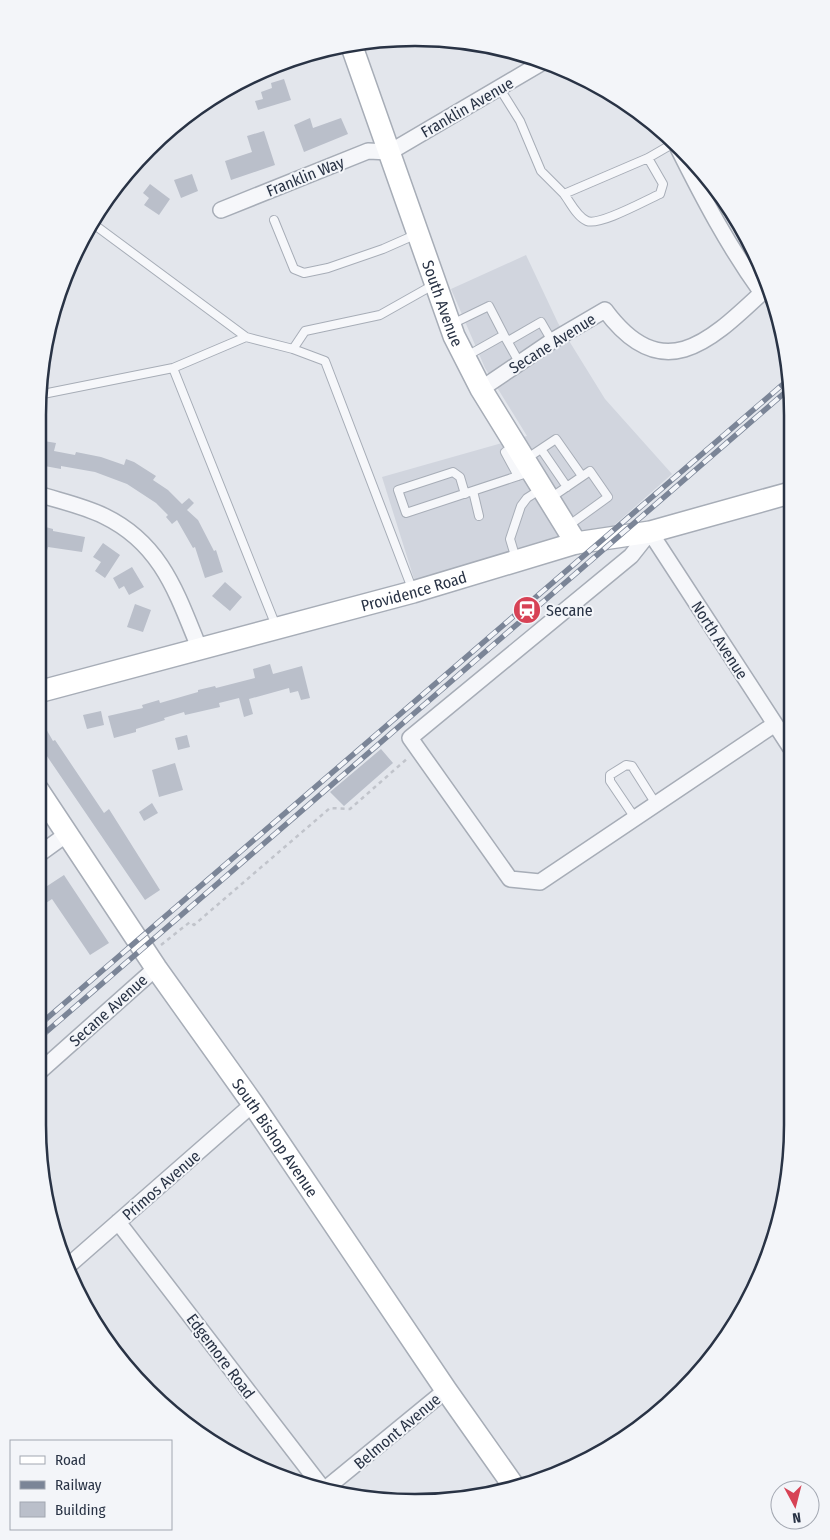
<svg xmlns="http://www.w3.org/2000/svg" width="830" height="1540" font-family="'Fira Sans Condensed',sans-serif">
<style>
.built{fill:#d1d5de}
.green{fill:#c8d6c4}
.building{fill:#babfca}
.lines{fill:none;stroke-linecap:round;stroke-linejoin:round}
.lane-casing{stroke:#a7adb7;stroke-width:10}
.street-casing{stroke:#a7adb7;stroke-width:18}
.secondary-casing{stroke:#a7adb7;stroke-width:24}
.path{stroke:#c1c4cb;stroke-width:2.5;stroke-dasharray:4 4;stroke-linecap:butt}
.lane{stroke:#f6f7fa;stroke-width:8}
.street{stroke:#f6f7fa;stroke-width:15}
.secondary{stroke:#fff;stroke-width:21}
.rail-casing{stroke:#7b8597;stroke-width:5.5}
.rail{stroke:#f3f5f9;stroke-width:4;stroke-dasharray:11;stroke-linecap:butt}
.labels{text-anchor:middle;stroke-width:4;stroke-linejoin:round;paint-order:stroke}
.street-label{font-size:16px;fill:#293345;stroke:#f3f5f9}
.poi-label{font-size:16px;fill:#293345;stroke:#f3f5f9;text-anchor:start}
.rim{fill:none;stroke:#293345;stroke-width:2.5}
</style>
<rect width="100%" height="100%" fill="#e3e6ec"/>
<!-- built -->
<path class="built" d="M526 255 558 323 605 399 672 474 611 528 415 582 382 477 527 436 485 368 451 289Z"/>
<!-- green -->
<path class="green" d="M677 146 729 205 732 210 714 220Z"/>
<!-- building -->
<path class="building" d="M284 79 291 100 258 110 255 101 263 99 261 92 272 88 271 83Z
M310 118 313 128 341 118 348 134 304 152 294 125Z
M264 131 275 165 231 180 225 161 252 152 247 136Z
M192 174 198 191 181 198 174 180Z
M150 184 170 199 159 215 144 205 149 198 143 193Z
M44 441 56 443 54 451 75 455 76 452 101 457 124 465 126 459 134 462 156 476 153 480 168 490 182 504 189 498 194 503 187 510 198 520 214 551 216 550 223 572 205 578 195 547 193 548 177 520 172 524 166 517 168 515 156 503 127 484 95 472 61 466V469L39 465Z
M38 525 53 529V531L85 537 82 552 48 547 41 572H38Z
M103 543 120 555 105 578 95 571 101 562 93 557Z
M132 567 144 587 129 595 124 586 119 589 113 578Z
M225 582 242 597 230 611 212 596Z
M135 604 151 610 143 632 127 627Z
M270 664 273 674 302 666 310 698 301 700 298 691 290 693 289 688 249 699 253 714 244 717 239 698 219 703 220 707 185 715 184 712 164 718 165 720 136 729V732L114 738 108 716 143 708 142 705 159 700 160 703 198 692V690L215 686 216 688 255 678 253 669Z
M101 711 104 725 87 729 83 715Z
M38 715 53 741 55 740 104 813 109 809 160 890 145 900 38 743Z
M187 735 190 747 178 750 175 738Z
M381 749 393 763 344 806 330 792Z
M175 763 183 790 159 797 152 770Z
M152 803 158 813 144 821 139 812Z
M64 875 109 943 90 955 52 899 46 903 38 892Z"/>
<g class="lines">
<defs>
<path id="lane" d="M500 89 520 121 541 171 564 194 648 158 674 143
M564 194C570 202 577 217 587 221 600 226 646 200 660 194L663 184 648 158
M274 220 294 269 304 273 328 268 383 249 417 234
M92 223 246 337 293 349 325 361 413 591
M452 324 489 306 504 335 465 357
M505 337 519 362
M508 341 541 322 552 341
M293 349 305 331 380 315 435 284
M173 368 276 626
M38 395 173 368 246 337
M515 445 505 452 518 476
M541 449 567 487
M526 459 556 439 582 476
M473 491 479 516
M465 494 460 477 453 472 398 490 406 513 530 472
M549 499 590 471 608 497 568 526
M516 559 510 539 521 506 527 498 541 489
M635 818 610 781V775L626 765 632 766 656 804"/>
<path id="street" d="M677 146C703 198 728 246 762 293
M221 210 368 151 390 152 543 62
M481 389 552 341 605 310C665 391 714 337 768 287
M38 494C60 501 84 506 104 516 162 544 177 594 200 650
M775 724 540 882 510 879 410 738 631 556 650 532 790 747
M38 855 67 834
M38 1073 156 968
M118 1222 324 1490
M68 1266 253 1104
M324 1490 446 1390"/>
<g id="secondary">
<path id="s1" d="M351 44 454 336 481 389 576 543"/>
<path id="s2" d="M38 692 413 592 576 543 650 532 790 493"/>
<path id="s3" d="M38 790 156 968 253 1104 446 1390 513 1485"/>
</g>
</defs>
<!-- lane casing -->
<use href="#lane" class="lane-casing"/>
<!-- street casing -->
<use href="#street" class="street-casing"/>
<!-- secondary casing -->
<use href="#secondary" class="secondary-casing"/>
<!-- path -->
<path class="path" d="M161 945 190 922 194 925 330 808 350 809 409 757"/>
<!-- lane -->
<use href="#lane" class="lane"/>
<!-- street -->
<use href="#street" class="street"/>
<!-- secondary -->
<use href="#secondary" class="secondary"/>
<defs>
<path id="rail" d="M38 1026 789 379
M38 1039 789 389"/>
</defs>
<!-- rail casing -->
<use href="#rail" class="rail-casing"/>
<!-- rail -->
<use href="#rail" class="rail"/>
</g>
<!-- icons -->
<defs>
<symbol id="station-disc" viewBox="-11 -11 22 22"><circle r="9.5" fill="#d74255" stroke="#f3f5f9"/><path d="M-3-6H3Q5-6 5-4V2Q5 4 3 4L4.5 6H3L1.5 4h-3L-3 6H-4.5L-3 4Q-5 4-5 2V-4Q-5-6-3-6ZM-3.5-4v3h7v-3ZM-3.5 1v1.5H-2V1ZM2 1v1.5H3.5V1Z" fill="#fff"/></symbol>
</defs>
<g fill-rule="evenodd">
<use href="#station-disc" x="511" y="594" width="32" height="32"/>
</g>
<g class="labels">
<!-- street labels -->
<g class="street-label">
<text transform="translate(467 107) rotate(-30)" y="6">Franklin Avenue</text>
<text transform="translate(305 176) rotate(-22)" y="6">Franklin Way</text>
<text dy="6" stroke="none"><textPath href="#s1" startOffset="275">South Avenue</textPath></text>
<text transform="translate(552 343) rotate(-32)" y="6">Secane Avenue</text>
<text dy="6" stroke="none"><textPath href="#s2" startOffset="389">Providence Road</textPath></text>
<text transform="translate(720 640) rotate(57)" y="6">North Avenue</text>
<text transform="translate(108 1010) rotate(-42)" y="6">Secane Avenue</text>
<text dy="6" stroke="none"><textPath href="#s3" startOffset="421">South Bishop Avenue</textPath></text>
<text transform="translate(161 1185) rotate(-41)" y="6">Primos Avenue</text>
<text transform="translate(221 1356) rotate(53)" y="6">Edgemore Road</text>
<text transform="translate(397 1431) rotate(-40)" y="6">Belmont Avenue</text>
</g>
<!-- poi labels -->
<g class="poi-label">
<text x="546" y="616">Secane</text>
</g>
</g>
<!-- crop -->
<path d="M0 0H830V1540H0ZM415 46H415A369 369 0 0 1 784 415V1125A369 369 0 0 1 415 1494H415A369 369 0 0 1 46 1125V415A369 369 0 0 1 415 46Z" fill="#f3f5f9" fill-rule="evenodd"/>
<path class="rim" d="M415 46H415A369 369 0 0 1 784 415V1125A369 369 0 0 1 415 1494H415A369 369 0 0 1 46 1125V415A369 369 0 0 1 415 46Z"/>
<!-- legend -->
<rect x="10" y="1440" width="162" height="90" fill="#f3f5f9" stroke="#a2a7b1"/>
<rect x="20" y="1456" width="25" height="8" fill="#ffffff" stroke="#a2a7b1"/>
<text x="55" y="1465" font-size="15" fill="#293345">Road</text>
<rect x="20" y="1481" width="25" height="8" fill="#7b8597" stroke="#a2a7b1"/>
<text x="55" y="1490" font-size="15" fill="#293345">Railway</text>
<rect x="20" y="1502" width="25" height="15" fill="#babfca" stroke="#a2a7b1"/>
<text x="55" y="1515" font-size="15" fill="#293345">Building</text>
<!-- north arrow -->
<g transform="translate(795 1505) rotate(173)"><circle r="24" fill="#f3f5f9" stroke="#a2a7b1"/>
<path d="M0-4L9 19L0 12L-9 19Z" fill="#d74255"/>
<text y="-8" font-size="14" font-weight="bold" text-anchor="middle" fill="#293345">N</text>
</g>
</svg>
